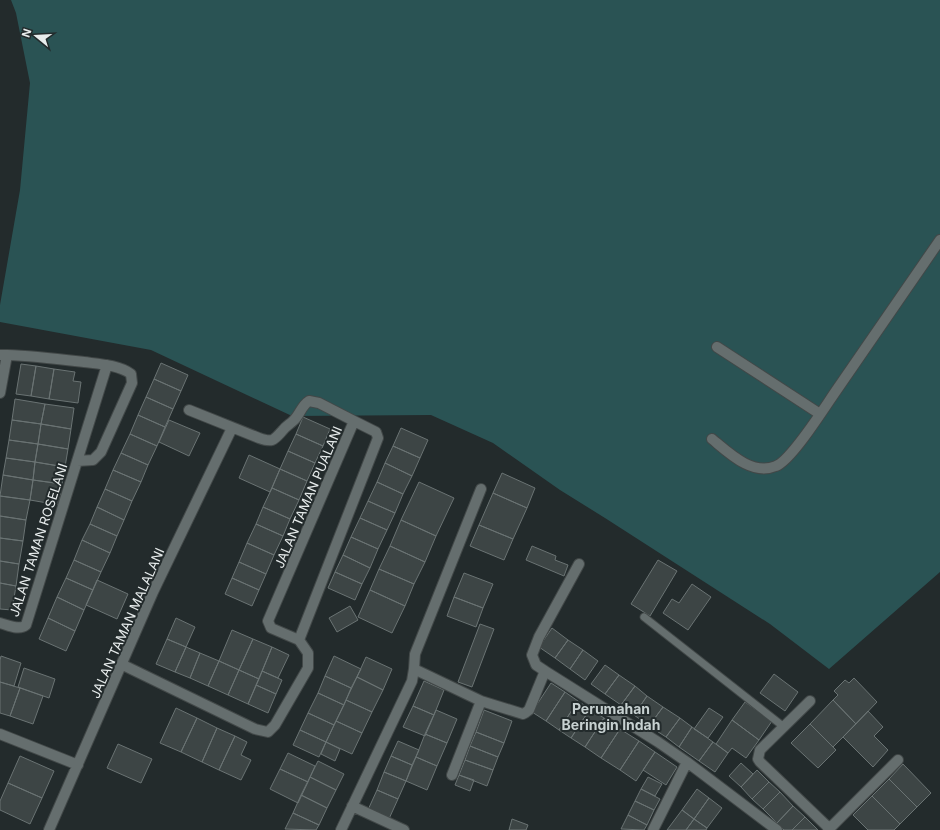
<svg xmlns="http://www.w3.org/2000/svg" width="940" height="830" font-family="Inter,sans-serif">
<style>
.green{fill:#2a5354}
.building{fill:#3d4545;stroke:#6a7373}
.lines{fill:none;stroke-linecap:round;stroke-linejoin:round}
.service-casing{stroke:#424848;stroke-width:9}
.minor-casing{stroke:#424848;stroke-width:12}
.service{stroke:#656e6e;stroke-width:7}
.minor{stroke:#656e6e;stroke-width:10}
.labels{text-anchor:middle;stroke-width:4;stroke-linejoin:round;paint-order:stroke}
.street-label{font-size:13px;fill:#e8eded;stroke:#232b2c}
.neighbourhood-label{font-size:14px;font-weight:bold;fill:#c7d1d1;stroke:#232b2c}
</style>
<rect width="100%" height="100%" fill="#232b2c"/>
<!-- green -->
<path class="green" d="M11 0H940V572L829 669 770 624 605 518 560 490 493 443 431 415 292 416 151 350 0 322V305L20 190 30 83 16 13Z"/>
<!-- building -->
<path class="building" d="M161 363 188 375 181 391 154 379Z
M21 364 36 366 31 396 16 394Z
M36 366 54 369 49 399 31 396Z
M54 369 75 372 73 381 81 382 78 403 49 399Z
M154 379 181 391 173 409 146 397Z
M146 397 173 409 165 427 138 415Z
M15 399 45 404 41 424 12 420Z
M45 404 74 408 71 429 41 424Z
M138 415 165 427 157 446 130 434Z
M303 417 330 429 323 446 296 434Z
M12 420 41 424 38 444 9 440Z
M169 420 200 433 189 456 159 442Z
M41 424 71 429 68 449 38 444Z
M401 428 428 440 420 458 393 446Z
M130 434 157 446 148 465 121 453Z
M296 434 323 446 315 463 288 451Z
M9 440 38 444 35 462 6 458Z
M38 444 68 449 65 467 35 462Z
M393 446 420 458 412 476 385 463Z
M288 451 315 463 307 481 280 469Z
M121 453 148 465 141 482 113 470Z
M249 455 280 469 270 492 239 478Z
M6 458 35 462 33 480 3 475Z
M35 462 65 467 62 484 33 480Z
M385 463 412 476 403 494 377 482Z
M280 469 307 481 299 500 272 488Z
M113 470 141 482 132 501 105 489Z
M502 473 535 488 527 508 493 493Z
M3 475 33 480 30 500 0 496Z
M33 480 62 484 59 505 30 500Z
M377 482 403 494 395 513 368 501Z
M419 482 454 498 436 536 401 520Z
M272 488 299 500 290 519 263 507Z
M105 489 132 501 124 520 97 507Z
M493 493 527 508 513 539 479 525Z
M0 496 30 500 26 520 0 516Z
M368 501 395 513 387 530 360 518Z
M97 507 124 520 117 536 90 524Z
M263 507 290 519 283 536 256 524Z
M0 516 26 520 23 541 0 538Z
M360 518 387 530 378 549 351 537Z
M401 520 436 536 425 562 390 546Z
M90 524 117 536 110 553 82 540Z
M256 524 283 536 274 555 247 543Z
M479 525 513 539 504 560 470 546Z
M351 537 378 549 370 568 343 555Z
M0 538 23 541 19 564 0 561Z
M82 540 110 553 101 572 74 560Z
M247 543 274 555 266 574 239 562Z
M390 546 425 562 414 584 379 569Z
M532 546 556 556 555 560 568 565 564 576 526 560Z
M343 555 370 568 362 584 335 572Z
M74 560 101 572 93 590 66 578Z
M658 560 677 571 650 616 631 604Z
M0 561 19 564 16 586 0 583Z
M239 562 266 574 259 590 232 578Z
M379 569 414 584 405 606 370 590Z
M335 572 362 584 355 600 328 588Z
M464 573 493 584 483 608 454 597Z
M66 578 93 590 84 610 57 597Z
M232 578 259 590 252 606 225 594Z
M97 580 128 594 117 619 86 605Z
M0 583 16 586 12 610 0 609Z
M692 584 711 597 688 630 663 613 672 599 679 603Z
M370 590 405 606 392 633 358 617Z
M57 597 84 610 75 631 48 618Z
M454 597 483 608 476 627 447 616Z
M350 606 358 620 337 632 329 618Z
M48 618 75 631 66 651 39 639Z
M176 618 195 627 186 647 167 639Z
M480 624 494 629 472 687 458 682Z
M552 628 568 640 555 658 539 647Z
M232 630 253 639 239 670 219 661Z
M167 639 186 647 175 672 156 664Z
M253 639 272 647 259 679 239 670Z
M568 640 583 650 570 669 555 658Z
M186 647 200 653 190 678 175 672Z
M272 647 289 655 278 678 262 671Z
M583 650 598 661 585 680 570 669Z
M200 653 219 661 208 686 190 678Z
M1 656 21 663 14 686 0 682V660Z
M334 656 361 669 351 688 325 676Z
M366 657 392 669 383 690 357 677Z
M219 661 239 670 228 695 208 686Z
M605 665 619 675 605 694 591 684Z
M24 668 55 679 49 698 18 687Z
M239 670 259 679 248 704 228 695Z
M262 671 282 680 276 694 256 685Z
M774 674 798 692 785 711 760 693Z
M619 675 635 686 621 705 605 694Z
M325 676 351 688 344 705 318 693Z
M357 677 383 690 372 712 346 700Z
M854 678 877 702 856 724 833 700 838 695 834 691 845 680 849 683Z
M424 681 444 690 434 715 413 706Z
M0 682 20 688 10 716 0 713Z
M551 683 565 692 546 721 532 712Z
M256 685 276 694 268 713 248 704Z
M635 686 647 696 634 715 621 705Z
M20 688 43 696 33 724 10 716Z
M565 692 578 701 559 730 546 721Z
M318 693 344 705 334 725 308 713Z
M647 696 663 707 649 726 634 715Z
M346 700 372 712 362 733 336 721Z
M833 700 856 724 833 747 810 724Z
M578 701 590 709 571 738 559 730Z
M745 702 772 721 759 740 732 720Z
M413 706 434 715 425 736 403 727Z
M663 707 680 718 666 737 649 726Z
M176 708 197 718 181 752 160 743Z
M709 708 723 717 708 738 694 729Z
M590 709 604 718 585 747 571 738Z
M436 710 457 719 447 743 425 734Z
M484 710 512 721 504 743 476 732Z
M868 711 883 727 874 736 888 750 873 767 843 737Z
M308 713 334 725 326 742 300 730Z
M197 718 217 728 202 762 181 752Z
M604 718 620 729 601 758 585 747Z
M680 718 692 727 679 747 666 737Z
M732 720 759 740 746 758 732 748 728 753 716 744Z
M336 721 362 733 352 754 326 742Z
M810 724 836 750 818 768 791 743Z
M692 727 713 742 699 761 679 747Z
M217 728 235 736 219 770 202 762Z
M620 729 639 741 620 770 601 758Z
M300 730 326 742 319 757 293 745Z
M476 732 504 743 498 757 470 746Z
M425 734 447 743 437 766 416 757Z
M235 736 247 742 241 755 251 760 241 780 219 770Z
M398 741 419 750 412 765 391 756Z
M639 741 655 752 636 781 620 770Z
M326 742 340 749 335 761 321 754Z
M713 742 728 753 715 772 699 761Z
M118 744 152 759 141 783 107 768Z
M470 746 498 757 493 770 465 760Z
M655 752 677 767 666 785 643 770Z
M288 753 315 766 308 782 280 769Z
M20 756 54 771 42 798 8 783Z
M391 756 412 765 406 781 384 772Z
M416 757 437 766 427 790 406 781Z
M465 760 493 770 487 786 459 775Z
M318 761 344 774 336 790 310 777Z
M741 763 753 774 741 787 729 776Z
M903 764 931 793 917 807 889 779Z
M280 769 308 782 298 803 270 789Z
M757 770 769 782 752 799 741 787Z
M384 772 406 781 398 799 377 790Z
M459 775 474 780 470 791 455 785Z
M310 777 336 790 327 808 301 795Z
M648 777 662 784 655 796 641 789Z
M889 779 917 807 900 824 872 796Z
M769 782 780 792 763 809 752 799Z
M8 783 42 798 30 824 0 810V801Z
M641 789 660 799 654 810 635 801Z
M697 789 709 798 694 819 682 810Z
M377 790 398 799 388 821 367 812Z
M780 792 793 806 777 823 763 809Z
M301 795 327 808 319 825 293 813Z
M872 796 900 824 894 830H868L853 815Z
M709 798 722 808 707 828 694 819Z
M635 801 654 810 647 825 628 815Z
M793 806 805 817 792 830H784L777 823Z
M682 810 694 819 686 830H667Z
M293 813 319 825 316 830 285 829Z
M628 815 647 825 644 830 621 829Z
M805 817 818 830H792Z
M512 819 528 825 526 830H509Z
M694 819 707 828 706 830H686Z"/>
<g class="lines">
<defs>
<path id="service" d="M644 617 784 727"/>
<path id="minor" d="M717 347 820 414
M0 355H7L0 393
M7 355C33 356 58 359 84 362 99 364 119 365 131 374L132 383 101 452 93 460 77 461
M189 410 259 438C273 443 274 440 283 430 286 426 290 424 293 421 300 415 301 406 309 401L319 403 354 421
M712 439C729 453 752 476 776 466 792 460 826 405 838 388 872 339 906 290 940 240
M0 623C8 625 19 631 26 625L107 365
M121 664 255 729 268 732 275 725 308 668V653L299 640 271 628 268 621 354 421 376 432 378 438 299 640
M414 669 415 654 481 489
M545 671 536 665 532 655 539 637 579 564
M810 701 760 750 758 759 760 762 830 829
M0 734 78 765
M452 775 481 701
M352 806 404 830
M49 830 153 592 232 428
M341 830 412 681 414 669 481 701 523 714 525 713 529 710 545 671 658 742 687 762 777 830
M653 830 687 762
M828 830 898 760"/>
</defs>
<!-- service casing -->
<use href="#service" class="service-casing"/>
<!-- minor casing -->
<use href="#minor" class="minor-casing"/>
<!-- service -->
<use href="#service" class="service"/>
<!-- minor -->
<use href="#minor" class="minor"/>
</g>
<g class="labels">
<!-- street labels -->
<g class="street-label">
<text transform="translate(308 497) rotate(-67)" y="5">JALAN TAMAN PUALANI</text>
<text transform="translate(38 540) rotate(-72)" y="5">JALAN TAMAN ROSELANI</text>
<text transform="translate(127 623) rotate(-66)" y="5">JALAN TAMAN MALALANI</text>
</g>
<!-- neighbourhood labels -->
<g class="neighbourhood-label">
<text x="611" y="714">Perumahan<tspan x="611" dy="16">Beringin Indah</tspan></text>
</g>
</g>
<!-- north arrow -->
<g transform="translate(36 36) rotate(288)" stroke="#232b2c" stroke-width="3" paint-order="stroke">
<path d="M0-3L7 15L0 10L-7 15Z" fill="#e8eded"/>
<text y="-6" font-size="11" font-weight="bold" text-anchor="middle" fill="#e8eded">N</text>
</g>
</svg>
